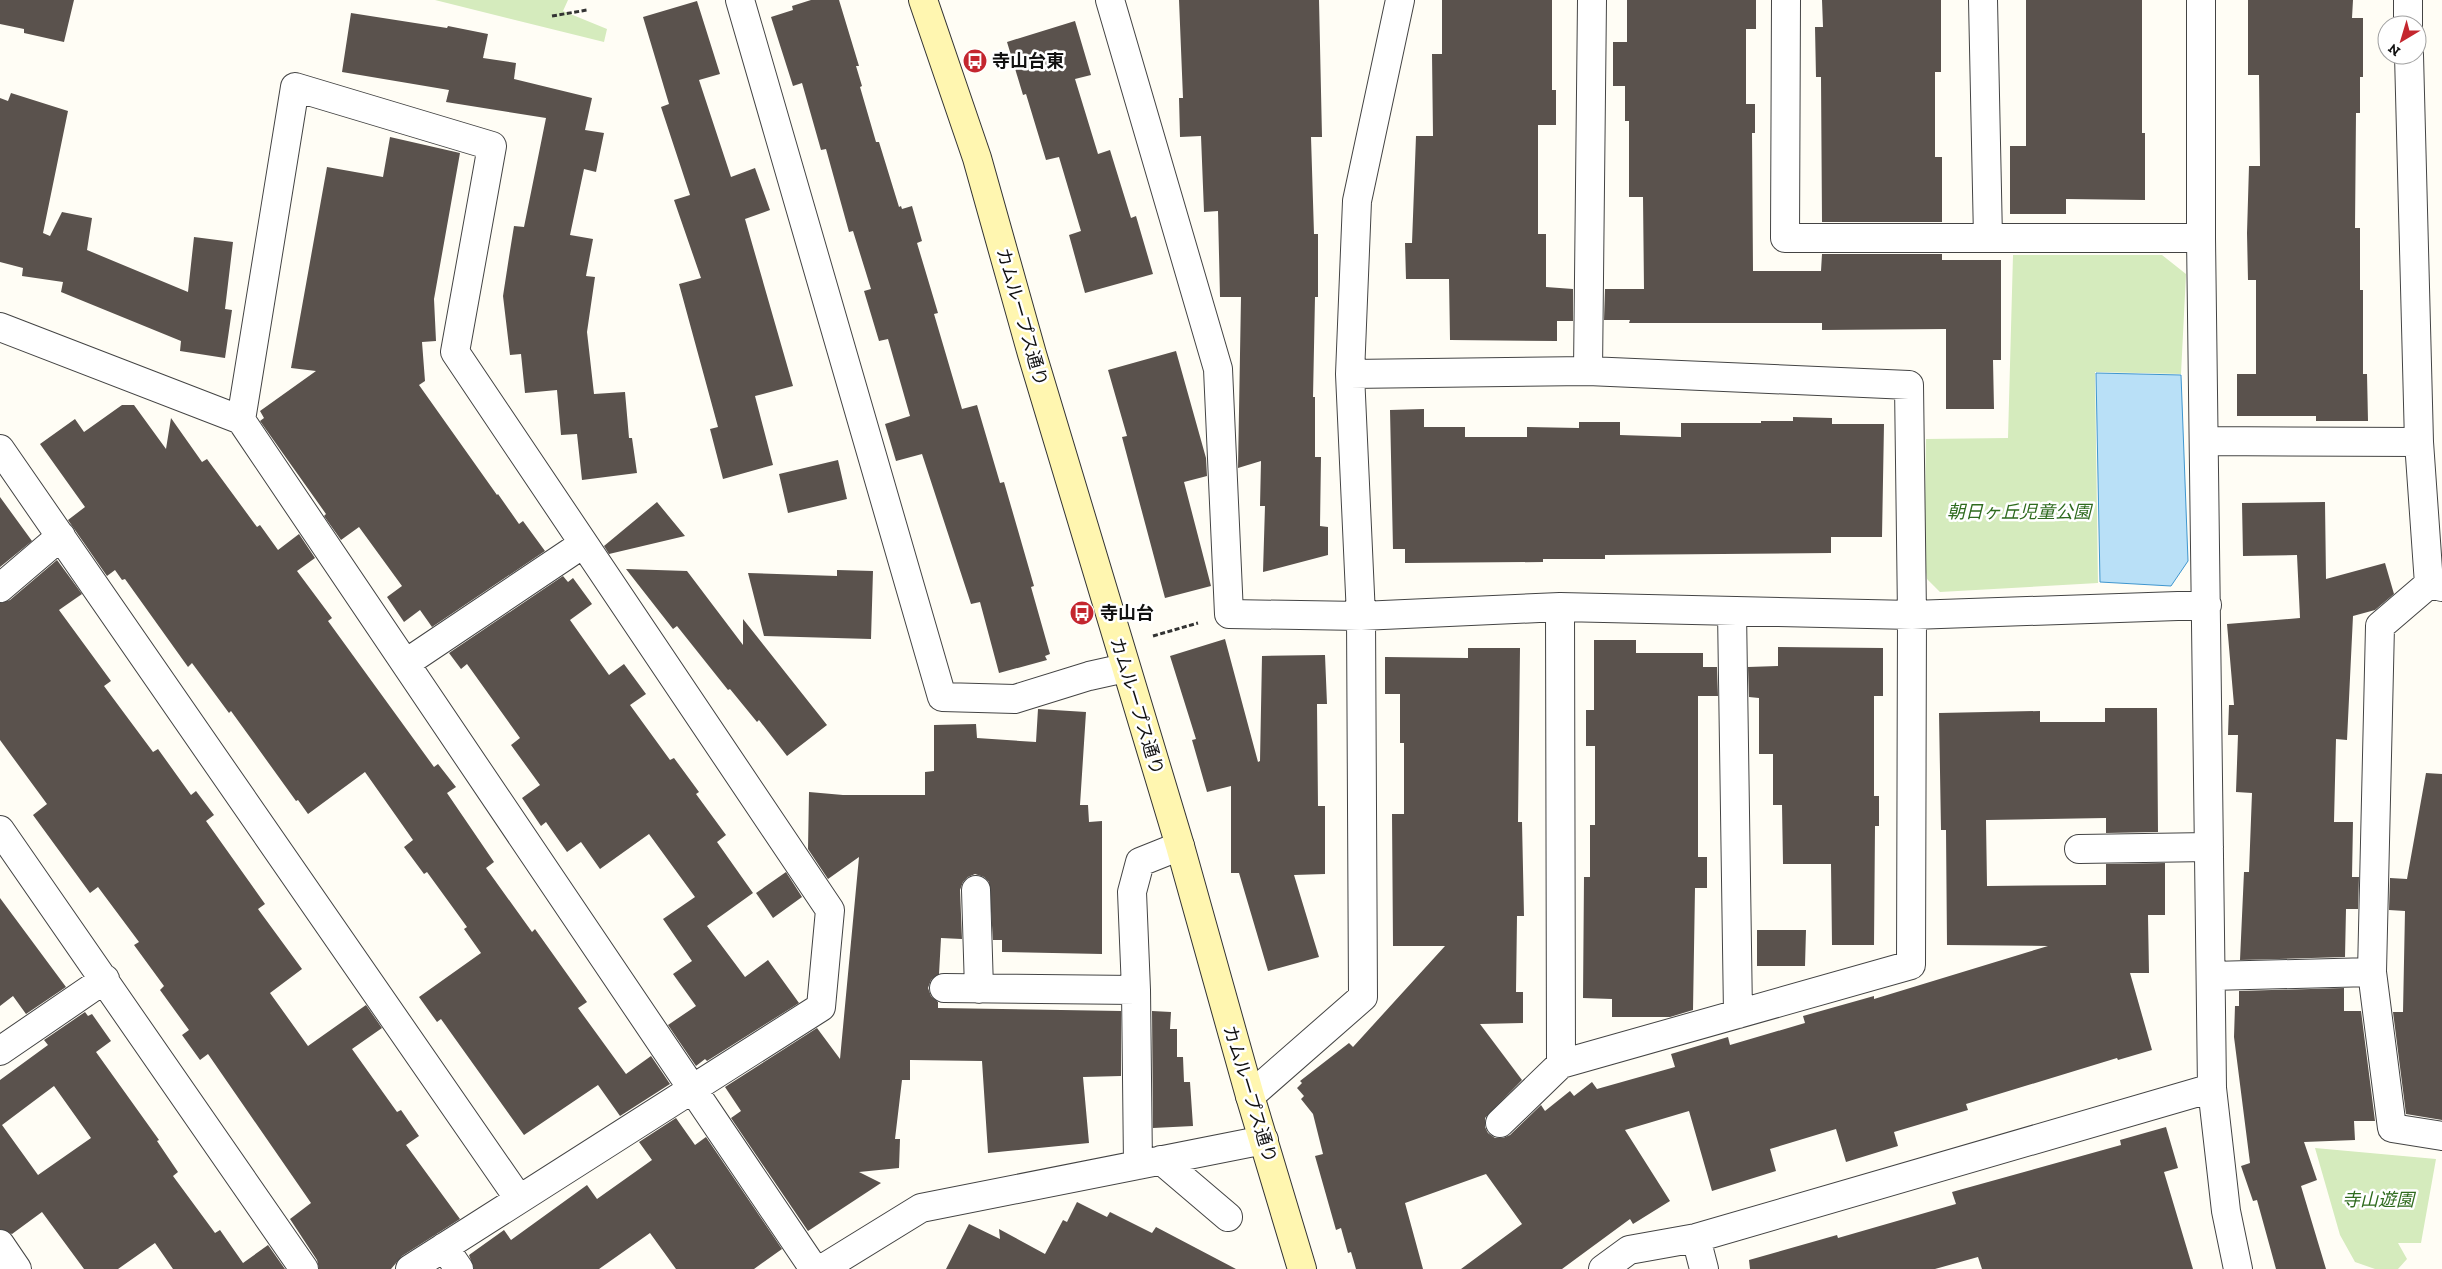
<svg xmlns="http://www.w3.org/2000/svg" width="2442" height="1269" font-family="'Zilla Slab','Noto Sans JP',serif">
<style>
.green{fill:#d5ebbd}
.water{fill:#b9e0f7;stroke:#3f96cf}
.building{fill:#5a524d;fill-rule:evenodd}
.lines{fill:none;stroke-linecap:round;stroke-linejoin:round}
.street-casing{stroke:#444;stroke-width:30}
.secondary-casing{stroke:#333;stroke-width:30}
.path{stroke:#333;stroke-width:3;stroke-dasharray:5 2.5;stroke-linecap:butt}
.street{stroke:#fff;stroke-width:28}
.secondary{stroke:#fff6b0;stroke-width:28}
.labels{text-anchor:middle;stroke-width:5;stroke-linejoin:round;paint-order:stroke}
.poi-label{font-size:18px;font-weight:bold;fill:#111;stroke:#fff;text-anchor:start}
.street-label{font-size:18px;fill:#111;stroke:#fff}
.park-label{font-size:18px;font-style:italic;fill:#2f6b1f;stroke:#fff}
</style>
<rect width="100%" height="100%" fill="#fffdf5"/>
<!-- green -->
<path class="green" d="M435 0H568L563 11 607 29 604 42Z
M2013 255H2162L2186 274 2181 374 2095 372 2098 583 1940 592 1927 579 1924 559 1926 439 2008 438Z
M2315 1148 2436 1159 2421 1243H2398L2407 1259 2398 1269H2375L2355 1262 2340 1235Z"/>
<!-- water -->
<path class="water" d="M2096 373 2181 375 2188 561 2171 586 2100 582Z"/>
<!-- building -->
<path class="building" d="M0 0H74L64 42 24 33V29L0 24Z
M811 0H839L859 66H856L862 86 860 87 876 142H879L899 207 901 206 902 209 912 206 922 241 917 243 938 313 934 314 962 409 977 405 1000 483 1004 482 1034 586 1031 587 1050 654 1045 656 1047 660 999 673 980 602 971 604 922 454 896 461 885 424 910 416 888 339 879 341 864 291 871 289 853 231 849 232 826 149 821 150 802 83 793 86 771 17 793 10 792 6Z
M1179 0H1319L1322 137H1311L1314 234H1318V297H1315L1313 397H1315V457H1321L1320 526 1328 527V555L1263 572 1265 506H1260L1261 461 1238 468 1241 297H1220L1218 211 1204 212 1201 136 1180 137 1179 98H1183Z
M1442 0H1552V90H1556V125H1538V234H1546V287L1573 289V321H1557V341L1450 340 1449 279H1406L1405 243H1412L1416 136H1433L1432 54H1442Z
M1627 0H1756V29H1746V104H1755V133H1752L1753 271H1821L1822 254H1942V260H2001V360H1993L1994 409H1946V329L1822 330V323H1629L1630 320H1604L1605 289H1644L1643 197H1629V121H1625V86H1613V42H1627Z
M1822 0H1941V72H1935V157H1942V222H1822L1821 77H1816L1815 27H1823Z
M2026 0H2142V133H2145V200L2066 199V214H2010V146H2026Z
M2248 0H2353L2352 18H2363V77H2360V113H2356L2355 228H2360V290H2363V374H2367L2368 421H2316V416H2237V374H2256V280H2248L2247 233 2249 166H2260L2259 75H2248Z
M697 1 720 74 699 80 731 177 755 168 770 210 745 219 793 386 755 396 773 465 723 479 710 429 718 427 679 284 701 278 674 200 690 195 661 107 669 104 643 17Z
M351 13 447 28 448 26 488 34 483 58 516 63 514 79 592 98 585 130 604 133 596 172 584 169 570 235 593 239 586 276 595 277 587 332 594 394 625 392 629 438H632L637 473 582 480 577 434 561 435 557 390 525 393 521 354 510 355 503 296 509 257 514 226 524 227 546 118 446 102 449 90 342 72Z
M1075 21 1091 75 1075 79 1098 154 1110 150 1131 218 1136 216 1153 274 1085 293 1069 235 1081 231 1059 157 1046 160 1026 94 1023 95 1007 42Z
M11 93 68 111 43 233 50 236 62 212 92 218 87 250 188 292 194 237 233 242 225 309 232 310 225 358 180 351 181 341 61 292 63 282 22 276 23 268 0 262V98L8 101Z
M390 137 460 153 434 299 436 341 422 342 425 381 419 385 497 495 498 494 519 524 523 521 545 551 432 627 420 610 404 622 387 597 402 586 359 527 341 540 324 516 326 514 260 421 264 418 260 411 316 371 291 368 327 167 383 177Z
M1176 351 1206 458 1207 476 1184 482 1211 586 1165 598 1122 437 1127 436 1108 370Z
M122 405H134L166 449 171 418 202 462 207 459 257 527 260 525 278 550 299 534 315 558 297 571 332 618 328 621 434 767 438 764 456 787 447 793 494 862 486 868 532 932 535 929 587 1002 578 1008 626 1074 651 1056 670 1084 620 1116 598 1085 524 1135 441 1019 437 1022 419 997 481 953 464 929 467 927 427 872 424 874 404 847 413 840 365 772 308 814 298 800 296 801 231 711 229 713 192 663 188 667 125 579 122 580 115 570 107 576 68 520 85 507 40 444 75 419 84 432Z
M1424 409V427H1465V437H1527V427L1579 428V422H1620V435L1681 437V423H1761V421H1793V417L1832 418V424H1884L1882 537H1831V553L1605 555V559H1543V562L1405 563V549H1393L1390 410Z
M838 460 847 499 788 513 779 474Z
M0 497 32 541 0 567Z
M657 502 685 536 609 554 604 546Z
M2325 502 2326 579 2385 563 2394 594 2375 610 2353 616 2347 740 2336 739 2334 822H2353L2352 877H2359L2358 909H2346L2345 957 2240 960 2244 872H2249L2252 793 2236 792 2238 735H2228L2229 705H2234L2227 624 2300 618 2297 555 2243 556 2242 503Z
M57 560 82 594 59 610 111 681 104 686 153 752 158 749 191 795 196 791 214 815 206 821 265 904 258 909 302 969 270 993 308 1046 366 1005 382 1028 352 1049 397 1112 401 1110 419 1136 406 1145 460 1219 402 1256 391 1269H319L317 1260 290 1219 311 1203 208 1054 200 1060 182 1035 189 1030 160 990 164 986 134 945 139 942 98 887 90 893 33 815 47 804 0 740V603L10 600Z
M626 569 687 571 743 645V619L827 725 787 756 759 720 757 722 730 689 728 690 677 626 673 629Z
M837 570 873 571 871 639 764 636 748 573 837 576Z
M563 576 568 582 573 578 592 604 570 620 609 675 624 664 646 694 630 705 670 760 674 758 699 792 696 794 726 835 717 842 753 893 707 926 745 977 768 960 799 1003 707 1061 705 1059 696 1066 668 1025 696 1006 673 974 692 961 663 919 695 897 649 834 600 869 581 842 567 852 546 822 541 826 522 798 540 785 511 745 520 738 467 664 461 669 449 653Z
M1225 639 1258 762 1260 761 1262 656 1325 655 1327 704H1317L1318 806H1325V874L1294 875 1319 957 1268 971 1239 873H1231V786L1207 792 1192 740 1196 739 1170 656Z
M1594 640H1636V653H1703V667H1717L1718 696H1698V857H1707V888H1695L1693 1010 1670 1017H1612V999L1583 998 1584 877H1590V825H1595V746H1586V710H1594Z
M1778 647 1883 648V696H1874V796H1879V826H1875L1874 945H1832L1831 864H1783L1782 805H1773V754H1759V698L1749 697 1748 667 1778 666Z
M1468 648H1520L1518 822H1522L1524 916H1517L1516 992H1523V1023L1480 1024 1522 1080 1485 1118V1127L1488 1133 1495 1138H1503L1510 1135 1541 1105 1545 1111 1570 1091 1574 1096 1592 1082 1597 1089 1675 1067 1671 1054 1728 1037 1730 1045 1805 1023 1803 1016 1874 996V999L2048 946 1947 945 1946 830H1941L1939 713 2040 711V722H2105V708H2157L2158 832 2106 833V818L1986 820 1987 886 2106 885V864L2165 863V915H2148L2149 973H2130L2152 1050 2118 1060 2117 1058 1966 1104 1968 1110 1894 1132 1898 1146 1846 1162 1836 1129 1770 1149 1776 1171 1712 1191 1689 1111 1625 1130 1670 1201 1633 1224 1630 1219 1562 1269H1461L1522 1224 1486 1174 1405 1203 1423 1269H1356L1351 1252 1348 1253 1341 1228 1336 1230 1315 1156 1323 1154 1313 1114 1301 1099 1304 1096 1297 1088 1302 1083 1300 1081 1349 1043 1353 1047 1445 946H1393L1392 814H1404V743H1400V694H1385V657L1468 658Z
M1038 709 1086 712 1080 805H1088L1089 822 1102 821V954L1002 952V940H993L989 882 984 877 975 874 968 877 963 882 960 890 962 939 941 938 939 974 931 980 928 988 931 996 938 1002V1008L1121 1011V1076L1083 1077 1089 1143 988 1153 982 1061 910 1060V1080H902L895 1139H900L899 1168 859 1172 881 1183 808 1231 731 1118 741 1111 725 1087 817 1028 840 1059 859 857 828 879 808 849 809 792 843 795H925V772L934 771V725L976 724 977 738 1036 742Z
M2426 773 2442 774V1120L2406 1114 2393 1012H2403L2405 911 2389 910 2390 878 2407 879Z
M786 872 802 897 773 918 756 893Z
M0 898 66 987 26 1014 13 996 0 1006Z
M1757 930H1806L1805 966H1757Z
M2344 988V1011H2361L2375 1121H2354L2355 1140 2304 1142 2317 1180 2301 1186 2326 1269H2276L2257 1200 2253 1201 2241 1166 2250 1163 2234 1037 2235 1006H2239V991Z
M1152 1011 1171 1012 1170 1029H1177V1057H1183L1184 1082H1190L1193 1126 1153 1128Z
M85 1012 88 1016 92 1014 111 1041 96 1052 159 1140 157 1141 178 1172 173 1176 215 1233 220 1230 243 1263 268 1245 285 1269H173L155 1243 118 1269H84L42 1212 12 1234 0 1229V1080L48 1045 44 1040ZM54 1086 91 1138 38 1175 2 1125Z
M676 1118 695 1145 706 1137 782 1249 754 1269H676L650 1233 599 1269H474L469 1255 504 1230 511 1240 587 1185 597 1199 652 1160 639 1142Z
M2166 1127 2178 1168 2164 1172 2193 1269H1982L1978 1257 1935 1269H1750L1749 1260 1837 1235 1838 1238 1956 1204 1952 1192 2121 1145 2120 1140Z
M1077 1202 1107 1217 1110 1212 1152 1233 1156 1227 1236 1269H946L969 1224 1000 1239 999 1229 1045 1254 1063 1220 1067 1222Z"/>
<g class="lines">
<defs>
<path id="street" d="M740 0 942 697 1015 699 1089 676 1125 668
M1110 0 1218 369 1229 614 1361 616 1560 607 1912 615 2207 605
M1786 0 1785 238H2201
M1983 0 1988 238
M2201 0V238L2212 1088 2226 1211 2238 1269
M2408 0V25
M0 327 241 420 814 1269
M1588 371 1592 0
M1350 374 1588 371 1909 385 1912 615 1911 965 1561 1064 1560 607
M241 420 295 87 492 146 455 352 830 910 821 1007 410 1269
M2204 441 2419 442 2409 55
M2419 442 2429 584 2442 587
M0 449 519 1199
M2429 584 2380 626 2372 972 2392 1128 2442 1136
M0 588 61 536
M1732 611 1738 1014
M406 663 583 544
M0 830 304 1269
M2079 849 2209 847
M976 890 979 989
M2211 976 2372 972
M944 988 1136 990
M0 1051 105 979
M1250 1096 1363 997 1361 616 1350 374 1357 201 1400 0
M1500 1123 1561 1064
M1161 1160 1228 1217
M1138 1165 1136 990 1132 892 1140 862 1180 846
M1696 1238 1704 1269
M0 1244 17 1269
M444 1247 459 1269
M822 1269 921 1208 1264 1140
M1603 1269 1629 1250 1696 1238 2212 1088"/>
<path id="secondary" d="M923 0 977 158 1032 354 1180 846 1250 1096 1302 1269"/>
</defs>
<!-- street casing -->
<use href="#street" class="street-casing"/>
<!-- secondary casing -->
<use href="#secondary" class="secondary-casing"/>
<!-- path -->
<path class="path" d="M552 16 587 10
M1153 636 1198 623"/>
<!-- street -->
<use href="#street" class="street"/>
<!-- secondary -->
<use href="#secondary" class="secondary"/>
</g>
<!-- icons -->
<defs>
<symbol id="bus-disc" viewBox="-11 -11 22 22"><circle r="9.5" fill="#c4262e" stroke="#fff"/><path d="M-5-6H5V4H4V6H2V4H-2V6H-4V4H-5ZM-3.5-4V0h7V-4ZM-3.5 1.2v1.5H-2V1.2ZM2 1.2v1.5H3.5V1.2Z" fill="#fff"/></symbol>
</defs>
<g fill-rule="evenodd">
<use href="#bus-disc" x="961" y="47" width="28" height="28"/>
<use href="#bus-disc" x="1068" y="599" width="28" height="28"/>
</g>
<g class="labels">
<!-- poi labels -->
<g class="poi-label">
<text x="992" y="67">寺山台東</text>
<text x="1100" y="619">寺山台</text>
</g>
<!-- street labels -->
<g class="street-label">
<text transform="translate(1022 317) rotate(74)" y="6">カムループス通り</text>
<text transform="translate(1137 706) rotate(73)" y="6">カムループス通り</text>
<text transform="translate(1250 1094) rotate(73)" y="6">カムループス通り</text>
</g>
<!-- park labels -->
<g class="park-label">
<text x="2019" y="518">朝日ヶ丘児童公園</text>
<text x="2378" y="1206">寺山遊園</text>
</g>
</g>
<!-- north arrow -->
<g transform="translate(2402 40) rotate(218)"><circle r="24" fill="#ffffff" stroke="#a0a0a0"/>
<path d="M0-4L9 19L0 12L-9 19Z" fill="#c4262e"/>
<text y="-8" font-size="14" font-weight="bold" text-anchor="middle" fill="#111111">N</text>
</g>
</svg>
